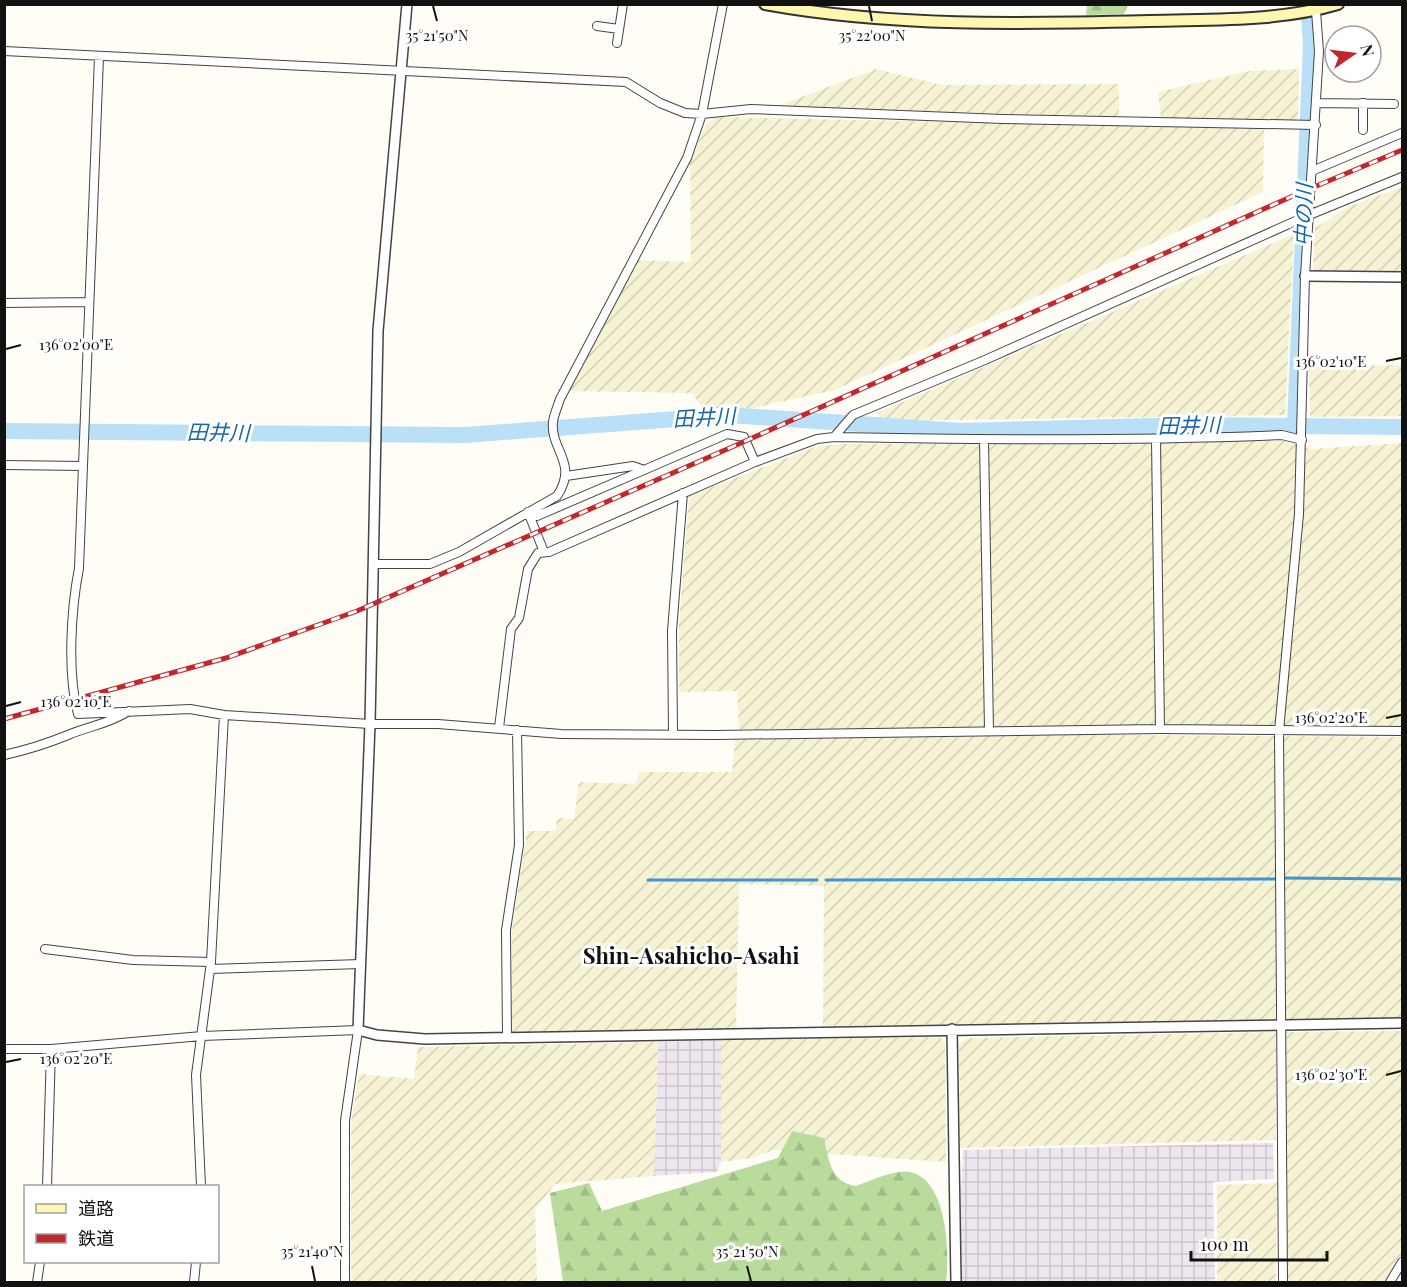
<svg xmlns="http://www.w3.org/2000/svg" width="1407" height="1287" font-family="'Playfair Display','Noto Sans JP',serif">
<style>
.industrial{fill:url(#industrial-grid)}
.farmland{fill:url(#farmland-furrows)}
.forest{fill:url(#forest-firs)}
.lines{fill:none;stroke-linecap:round;stroke-linejoin:round}
.stream{stroke:#3f96cf;stroke-width:3}
.river{stroke:#b9e0f7;stroke-width:16}
.minor-casing{stroke:#444;stroke-width:10}
.tertiary-casing{stroke:#444;stroke-width:12}
.secondary-casing{stroke:#333;stroke-width:14}
.minor{stroke:#fff;stroke-width:8}
.tertiary{stroke:#fff;stroke-width:9}
.secondary{stroke:#fff6b0;stroke-width:10}
.rail-casing{stroke:#c4262e;stroke-width:5}
.rail{stroke:#fff;stroke-width:3;stroke-dasharray:9;stroke-linecap:butt}
.ticks{fill:none;stroke:#111;stroke-width:2}
.labels{text-anchor:middle;stroke-width:6;stroke-linejoin:round;paint-order:stroke}
.water-label{font-size:21px;font-style:italic;fill:#1768a6;stroke:#fff}
.quarter-label{font-size:22px;font-weight:bold;fill:#111;stroke:#fff}
.ticks-label{font-size:15px;text-anchor:middle;fill:#111;stroke:#fff;stroke-width:6;stroke-linejoin:round;paint-order:stroke}
</style>
<defs>
<pattern id="industrial-grid" width="8" height="8" patternUnits="userSpaceOnUse" patternTransform="scale(1.5)"><rect width="8" height="8" fill="#eee6ef"/><path d="M0 4h8M4 0v8" fill="none" stroke="#cbc4cc"/></pattern>
<pattern id="farmland-furrows" width="10" height="10" patternUnits="userSpaceOnUse" patternTransform="scale(1.5)"><rect width="10" height="10" fill="#f6f3d4"/><path d="M-1 1l2-2M0 10L10 0M9 11l2-2" fill="none" stroke="#d2cfb5"/></pattern>
<pattern id="forest-firs" width="22" height="20" patternUnits="userSpaceOnUse" patternTransform="scale(1.5)"><rect width="22" height="20" fill="#b9dc9c"/><path d="M5 1l3.5 6h-7zM16 11l3.5 6h-7z" fill="#9ebc85"/></pattern>
</defs>
<rect width="100%" height="100%" fill="#fffdf5"/>
<!-- industrial -->
<path class="industrial" d="M721 1040V1162L717 1172 654 1176 658 1042Z
M1273 1143 1274 1179 1213 1182 1215 1282H957L963 1150Z"/>
<!-- farmland -->
<path class="farmland" d="M876 69 942 85 1119 84V117L775 107Z
M1299 69 1298 120 1161 119 1158 92 1249 71Z
M715 117 1264 129 1263 192 835 390 753 408 703 409 692 393 567 391 636 260 691 262 690 162 706 124Z
M1402 187V271L1313 270 1315 228 1348 207Z
M1294 234 1285 415 882 421 877 413Z
M1402 365V416L1310 417 1309 367Z
M1284 441 1311 449 1402 443V727L739 729 737 691 679 692V625L689 496 818 446 847 444Z
M995 734 1402 737V1018L823 1026 824 886 739 884 736 1029 512 1033V931L527 831H556L557 818 574 819 579 782 635 784 640 772H732L735 740Z
M1402 1031V1253L1385 1282H1287L1286 1032Z
M1277 1032 1276 1140 960 1148 959 1044 967 1038Z
M940 1037 945 1043 946 1162 773 1150 753 1158 721 1162V1040Z
M658 1042 654 1176 555 1184 535 1209 537 1282H351V1123L359 1074 414 1079 418 1047Z
M1277 1183 1276 1282H1217V1185Z"/>
<!-- forest -->
<path class="forest" d="M1087 5V4L1128 5 1124 14 1086 15Z
M792 1131 824 1138C829 1160 830 1182 856 1186 871 1181 894 1169 910 1172 947 1179 950 1253 946 1282H563L550 1193 589 1183 602 1211 778 1158Z"/>
<g class="lines">
<!-- stream -->
<path class="stream" d="M1285 878 1402 879
M648 880H817
M826 880 1279 879"/>
<!-- river -->
<path class="river" d="M1295 425 1311 44 1308 4
M4 431 465 435 729 415 961 431 1190 425 1402 427"/>
<defs>
<path id="minor" d="M597 26 619 29
M617 43 623 4
M4 51 626 82 660 103 685 113 702 114 751 109 1003 119 1316 125
M99 57 79 568C71 610 67 673 78 714L190 709 224 715 370 724H438L561 734 716 735 1160 729 1402 731
M1317 103 1394 104
M1363 130V103
M1312 171 1402 133
M4 303 88 302
M834 437 853 415 985 360 1309 215 1402 177
M984 440 989 730
M1156 440 1160 729
M4 465 83 466
M566 476 633 466 644 470 727 434 744 437 755 462
M528 512 537 516 644 470
M528 512 544 552
M373 564H430L459 552 557 496C579 463 550 450 553 422 554 414 558 406 560 399L687 158 702 114 723 4
M499 728 511 629 519 618 528 569 538 553 549 552 755 462 817 439 834 437C984 440 1133 441 1282 435L1302 440
M673 733 672 631 683 493
M4 755C27 750 46 744 68 735 89 726 109 724 129 711
M45 949 133 960 211 962
M210 969 360 964
M507 1038 506 930 519 845 517 730
M4 1049H51L202 1036 358 1030 345 1121V1282
M47 1186 51 1049
M201 1186 196 1075 211 962 224 715
M37 1282 40 1262
M194 1282 196 1262
M1283 1282 1279 731 1299 514 1305 276 1319 51 1316 11
M1390 1282 1402 1262"/>
<path id="tertiary" d="M407 4 378 331 370 724 358 1030 377 1035 425 1039 1402 1023
M1305 276 1402 277
M952 1029 956 1282"/>
<path id="secondary" d="M765 4C892 27 1021 24 1149 21 1212 19 1277 22 1338 4"/>
</defs>
<!-- minor casing -->
<use href="#minor" class="minor-casing"/>
<!-- tertiary casing -->
<use href="#tertiary" class="tertiary-casing"/>
<!-- secondary casing -->
<use href="#secondary" class="secondary-casing"/>
<!-- minor -->
<use href="#minor" class="minor"/>
<!-- tertiary -->
<use href="#tertiary" class="tertiary"/>
<!-- secondary -->
<use href="#secondary" class="secondary"/>
<defs>
<path id="rail" d="M4 719 226 658 357 611 732 447 1295 195 1402 150"/>
</defs>
<!-- rail casing -->
<use href="#rail" class="rail-casing"/>
<!-- rail -->
<use href="#rail" class="rail"/>
</g>
<!-- ticks -->
<path class="ticks" d="M433 6 437 21M869 6 872 21M6 349 21 345M1386 361 1401 358M6 706 21 702M1386 718 1401 715M6 1062 21 1059M1386 1075 1401 1071M312 1266 315 1281M747 1266 751 1281"/>
<g class="labels">
<!-- water labels -->
<g class="water-label">
<text transform="translate(1304 215) rotate(-88)" y="7">中の川</text>
<text transform="translate(704 418) rotate(-3)" y="7">田井川</text>
<text transform="translate(1189 426) rotate(-1)" y="7">田井川</text>
<text transform="translate(218 433) rotate(1)" y="7">田井川</text>
</g>
<!-- quarter labels -->
<g class="quarter-label">
<text x="691" y="964">Shin-Asahicho-Asahi</text>
</g>
</g>
<g class="ticks-label">
<text x="437" y="41">35°21'50"N</text>
<text x="872" y="41">35°22'00"N</text>
<text x="76" y="350">136°02'00"E</text>
<text x="1331" y="367">136°02'10"E</text>
<text x="76" y="707">136°02'10"E</text>
<text x="1331" y="723">136°02'20"E</text>
<text x="76" y="1064">136°02'20"E</text>
<text x="1331" y="1080">136°02'30"E</text>
<text x="312" y="1257">35°21'40"N</text>
<text x="747" y="1257">35°21'50"N</text>
</g>
<!-- border -->
<rect width="1407" height="1287" fill="none" stroke="#111111" stroke-width="12"/>
<!-- legend -->
<rect x="24" y="1185" width="195" height="78" fill="#ffffff" stroke="#a0a0a0" stroke-width="1.5"/>
<rect x="36" y="1204" width="30" height="9" fill="#fff6b0" stroke="#a0a0a0" stroke-width="1.5"/>
<text x="78" y="1215" font-size="18" fill="#111111">道路</text>
<rect x="36" y="1234" width="30" height="9" fill="#c4262e" stroke="#a0a0a0" stroke-width="1.5"/>
<text x="78" y="1245" font-size="18" fill="#111111">鉄道</text>
<!-- north arrow -->
<g transform="translate(1353 54) rotate(76)"><circle r="28" fill="#ffffff" stroke="#a0a0a0" stroke-width="1.5"/>
<path d="M0-4.5L10 22L0 15L-10 22Z" fill="#c4262e"/>
<text y="-9" font-size="16" font-weight="bold" text-anchor="middle" fill="#111111">N</text>
</g>
<!-- scale -->
<path d="M1191 1251v9h136v-9" fill="none" stroke="#111111" stroke-width="3"/>
<text x="1200" y="1251" font-size="18" fill="#111111" stroke="#ffffff" stroke-width="4.5" paint-order="stroke">100 m</text>
</svg>
